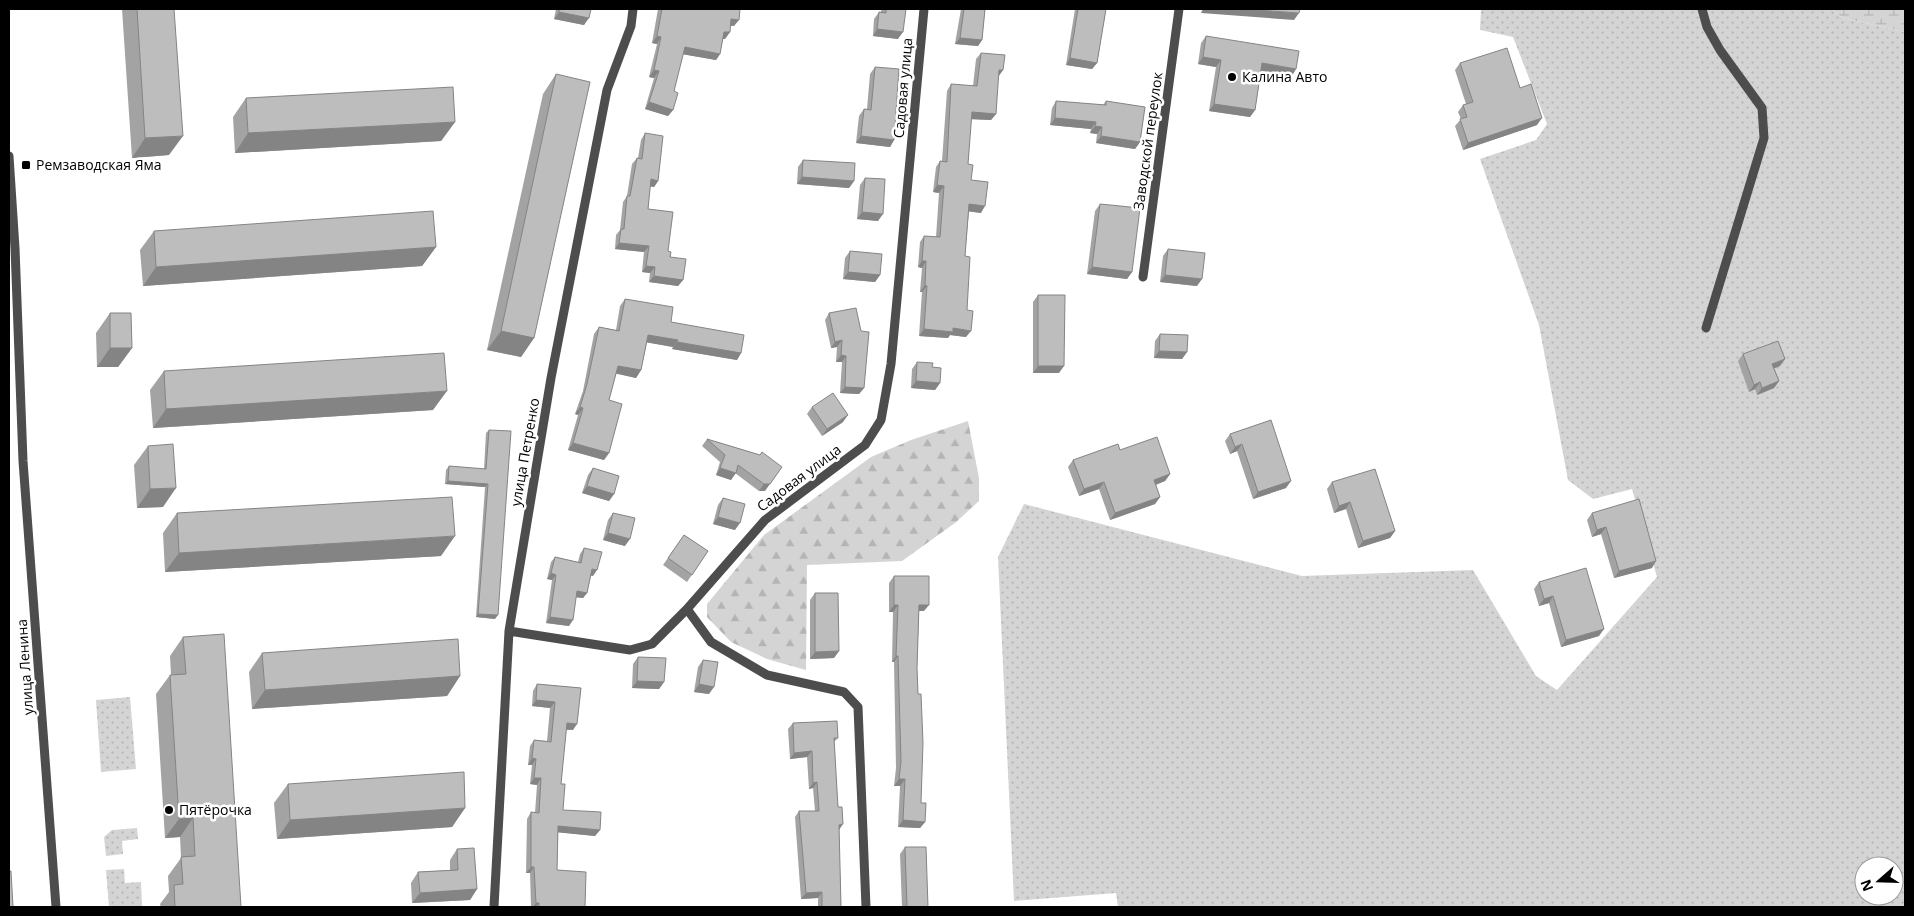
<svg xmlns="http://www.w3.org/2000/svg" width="1914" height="916" font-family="'Open Sans',sans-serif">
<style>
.grass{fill:url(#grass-dots);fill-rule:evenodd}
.forest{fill:url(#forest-firs)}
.wetland{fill:url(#wetland-marsh)}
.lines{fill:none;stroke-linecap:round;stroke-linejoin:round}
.minor{stroke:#4d4d4d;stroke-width:9}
.wall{fill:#a3a3a3}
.shaded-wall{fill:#848484}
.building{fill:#bdbdbd;stroke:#848484}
.poi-dot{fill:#000;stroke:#fff;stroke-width:2}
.labels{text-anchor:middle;stroke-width:5;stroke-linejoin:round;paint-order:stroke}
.poi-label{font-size:14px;fill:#000;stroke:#fff;text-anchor:start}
.street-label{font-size:14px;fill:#000;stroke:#fff}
</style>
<defs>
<pattern id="grass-dots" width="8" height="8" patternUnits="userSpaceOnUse" patternTransform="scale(1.25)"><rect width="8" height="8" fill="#d4d4d4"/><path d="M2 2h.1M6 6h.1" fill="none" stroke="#b4b4b4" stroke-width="1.8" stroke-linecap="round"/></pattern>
<pattern id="forest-firs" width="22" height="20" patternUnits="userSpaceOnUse" patternTransform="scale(1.25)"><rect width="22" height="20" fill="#d4d4d4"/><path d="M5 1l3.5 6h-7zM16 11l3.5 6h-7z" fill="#b4b4b4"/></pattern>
<pattern id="wetland-marsh" width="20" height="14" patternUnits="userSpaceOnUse" patternTransform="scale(1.25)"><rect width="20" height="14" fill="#d4d4d4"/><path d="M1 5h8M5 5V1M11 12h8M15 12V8" fill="none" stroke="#b4b4b4"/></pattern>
</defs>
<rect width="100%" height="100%" fill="#fff"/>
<!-- grass -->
<path class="grass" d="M1481 9H1831L1843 18 1905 32V907H1118L1116 893 1014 901 998 557 1024 504 1302 576 1473 570 1536 676 1557 690 1657 577 1632 489 1593 499 1568 480 1539 325 1480 159 1536 140 1547 124 1513 37 1480 30ZM1864 866H1894V896H1864Z
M130 697 136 769 101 772 96 700Z
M137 828 138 839 122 841 123 854 106 856 104 837 112 830Z
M124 869 125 883 141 882 142 907H109L106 870Z"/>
<!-- forest -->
<path class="forest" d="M968 421 979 478V501L955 523 902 561 807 565 806 670 767 659 731 642 707 617V604L764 535 871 457 911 440Z"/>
<!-- wetland -->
<path class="wetland" d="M1831 9H1905V32L1843 18Z"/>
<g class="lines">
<!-- minor -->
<path class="minor" d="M1702 9 1707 27 1720 50 1762 108 1764 138 1706 328
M9 156 15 248 23 461 56 907
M1143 277 1179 9
M509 631 630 650 652 644 687 609
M494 907 509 631 551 378 607 90 631 26 633 9
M866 907 858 707 844 692 767 675 711 642 687 609 765 520 865 445 881 420 891 364 924 9"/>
</g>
<!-- wall -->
<path class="wall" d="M122 9H174L169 155 132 158Z
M556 9H591L584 25 554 19Z
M658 9H740L734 26H730V32L725 39H723L720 54 716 60 683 54 674 91 673 110 668 116 645 109 654 78 649 77 657 44 652 43Z
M881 9H906L898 39 873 36 874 19 879 12H881Z
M961 9H985L982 40 978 46 955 44Z
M1075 9H1106L1097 63 1092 69 1066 65Z
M1206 36 1292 76 1261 71 1255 110 1250 117 1209 111 1216 67 1198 64 1201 43Z
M981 53 1003 70 998 77 996 114 991 120 971 119 968 164 971 180 981 213 969 211 965 256 967 310 966 337 950 335 948 338 919 336 922 292H920L922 268 918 267 920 242 924 236 936 237 939 193 933 192 936 167 940 161H942L947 91 951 84 973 86 976 59Z
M1460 63 1520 88 1537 125 1463 150 1455 126 1461 119 1458 112 1463 105 1466 104 1455 70Z
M875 67 894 140 890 147 856 143 859 116 864 109H867L870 74Z
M556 74 534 338 521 357 487 350 543 94Z
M246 98 455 122 441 141 235 153 233 117Z
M1056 101 1103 105 1106 101 1140 142 1135 149 1096 143 1097 134 1090 133 1091 129 1050 125 1052 108Z
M645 133 658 181 654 187 650 186 648 209 668 251 683 280 678 286 649 282 650 273 642 272 644 252 615 249 616 235 620 230 623 202 627 196 632 164 637 158H638L641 140Z
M803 160 854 181 849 188 797 184 798 167Z
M865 178 878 221 857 219 860 185Z
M1100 204 1132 272 1127 279 1087 274 1095 211Z
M154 231 436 247 422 266 143 286 140 250Z
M1168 249 1197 286 1160 282 1163 256Z
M850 251 880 275 875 282 843 279 845 258Z
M1038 295 1059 373H1033V302Z
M625 299 671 322 741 353 737 360 672 349 673 347 647 342 641 370 636 378 616 373 609 400V453L604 460 568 450 578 415 575 414 583 391 594 334 599 327 616 330 620 306Z
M110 313 132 348 118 367H97L96 333Z
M829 313 864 388 859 394 840 393 842 362H836L837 347 831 348 825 320Z
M1160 334 1187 352 1182 359 1154 358 1155 341Z
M1743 354 1780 366 1774 368 1779 381 1774 388 1757 395 1755 389 1749 392 1738 361Z
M917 362 932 367 940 383 935 390 911 388 912 369Z
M164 371 433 410 153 428 150 390Z
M812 407 843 422 822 436 807 414Z
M489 430 495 619 476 617 485 487 445 484 446 470 449 466 484 469 486 433Z
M1230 434 1286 488 1253 499 1237 451 1230 454 1225 441Z
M707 439 760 455 765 491H759L735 473 731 480 716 475 720 462 702 446Z
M148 446 163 507 137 508 134 465Z
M1120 450 1170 474 1165 481 1156 485 1160 497 1155 504 1110 520 1099 489 1079 496 1068 467 1073 460Z
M593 468 614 494 609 501 582 493 588 475Z
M1332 482 1395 531 1390 538 1358 548 1346 509 1334 513 1327 489Z
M723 498 735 530 713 524 718 505Z
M177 513 441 556 165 572 163 533Z
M613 513 625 546 603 540 608 520Z
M1592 513 1652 568 1614 578 1601 534 1592 537 1587 520Z
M684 535 708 551 687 582 663 565Z
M584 548 593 576 591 575 587 593 583 598 576 597 569 626 546 623 552 580 547 579 551 562 555 557 578 562 580 554Z
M894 576 924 611H919L917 668 921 803 925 822 920 828 898 827 900 786H894L896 768 894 662H892L893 612H889V583Z
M1539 582 1599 636 1561 647 1549 603 1539 606 1534 589Z
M815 593 839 651 834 658 810 659V600Z
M183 637 241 907H161L160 904 169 892 168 876 181 858 180 837 165 838 156 694 170 675H171L170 656Z
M262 653 460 676 447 696 252 709 249 672Z
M638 657 664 682 659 689 632 688 633 664Z
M703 660 709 694 694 692 698 667Z
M537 684 581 688 573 730H566L561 784 563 810 600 830 595 836 558 832 557 870 585 907H531L530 873H526L527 819 531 812 535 813 537 785 530 784 532 765H528L530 746 534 740 547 741 550 708 532 706 533 691Z
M793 723 838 738 834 742 839 830 841 907H818V898L801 899 795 817 799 811H815L813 788 809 789 807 757 790 759 788 729Z
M288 784 465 808 452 827 277 839 274 803Z
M905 847 928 907H902L900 854Z
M457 849 477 889 470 900 412 903 411 883 418 872 450 870V860Z"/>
<!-- shaded-wall -->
<path class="shaded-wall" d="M1203 9H1243L1299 13 1294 20 1201 13Z
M559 12 589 18 584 25 554 19Z
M731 19 739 20 734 26 727 25Z
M877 29 903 32 898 39 873 36Z
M724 32H730L725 39 720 38Z
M657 36 661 37 657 44 652 43Z
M960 38 982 40 978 46 955 44Z
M685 47 720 54 716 60 681 54Z
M1203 57 1221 60 1216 67 1198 64Z
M1070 58 1097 63 1092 69 1066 65Z
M1262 63 1296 69 1292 76 1257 70Z
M654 70 659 71 654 78 649 77Z
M999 70H1003L998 77Z
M649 102 673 110 668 116 645 109Z
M1214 104 1255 110 1250 117 1209 111Z
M972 112 996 114 991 120 967 119Z
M1055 118 1096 122 1091 129 1050 125Z
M1542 118 1537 125 1463 150 1468 143Z
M455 122 441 141 235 153 248 133Z
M1095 126 1102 127 1097 134 1090 133Z
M183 136 169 155 132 158 145 138Z
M861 136 894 140 890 147 856 143Z
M1101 136 1140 142 1135 149 1096 143Z
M802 177 854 181 849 188 797 184Z
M651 179 658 181 654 187 647 186Z
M937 185 944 186 939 193 933 192Z
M969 204 985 206 981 213 965 211Z
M862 212 883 214 878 221 857 219Z
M619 243 649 246 644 252 615 249Z
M436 247 422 266 143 286 156 267Z
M922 261H926L922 268 918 267Z
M646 266 655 267 650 273 642 272Z
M1092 267 1132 272 1127 279 1087 274Z
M848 272 880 275 875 282 843 279Z
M1165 275 1202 279 1197 286 1160 282Z
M654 276 683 280 678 286 649 282Z
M925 285 927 286 922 292H920Z
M953 328 971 331 966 337 950 335 948 338 919 336 924 329Z
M501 331 534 338 521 357 487 350Z
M648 335 678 340 673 347 644 342Z
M842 340 837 347 831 348 835 342Z
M677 342 741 353 737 360 672 349Z
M110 348H132L118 367H97Z
M1159 351 1187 352 1182 359 1154 358Z
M841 355 846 356 842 362H836Z
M1785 359 1780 366 1767 371 1772 364Z
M618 366 641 370 636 378 613 373Z
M1038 366H1064L1059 373H1033Z
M916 381 940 383 935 390 911 388Z
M1779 381 1774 388 1757 395 1762 388Z
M1760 382 1755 389 1749 392 1754 385Z
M845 387 864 388 859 394 840 393Z
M447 391 433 410 153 428 166 409Z
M580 407 583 408 578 415 575 414Z
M848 415 843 422 822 436 827 429Z
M573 443 609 453 604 460 568 450Z
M1242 444 1237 451 1230 454 1235 447Z
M720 468 736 473 731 480 716 475Z
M777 474 765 491H759L764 484Z
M1170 474 1165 481 1149 487 1154 480Z
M448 481 488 484 485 487 445 484Z
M1291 481 1286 488 1253 499 1258 492Z
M1104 482 1099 489 1079 496 1084 489Z
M587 486 614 494 609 501 582 493Z
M176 488 163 507 137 508 150 489Z
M1160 497 1155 504 1110 520 1115 513Z
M1350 502 1346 509 1334 513 1339 506Z
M718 517 740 523 735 530 713 524Z
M1606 527 1601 534 1592 537 1597 530Z
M1395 531 1390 538 1358 548 1363 541Z
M608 533 630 539 625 546 603 540Z
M455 536 441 556 165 572 179 553Z
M1656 561 1652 568 1614 578 1619 571Z
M592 569 597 570 593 576 588 575Z
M551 573 556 575 552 580 547 579Z
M577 591 587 593 583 598 573 597Z
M1553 596 1549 603 1539 606 1544 599Z
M894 605H898L893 612H889Z
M919 605H929L924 611H914Z
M478 614 498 615 495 619 476 617Z
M550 617 573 620 569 626 546 623Z
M1604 629 1599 636 1561 647 1566 640Z
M839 651 834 658 810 659 815 652Z
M896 656H898L894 662H892Z
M460 676 447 696 252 709 265 690Z
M637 681 664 682 659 689 632 688Z
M699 684 714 687 709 694 694 692Z
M536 700 555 702 550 708 532 706Z
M567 723 577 724 573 730 563 729Z
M812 751 807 757 790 759 794 753Z
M532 758 536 759 532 765H528Z
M534 778H541L537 785 530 784Z
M899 779H905L900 786H894Z
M817 782 813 788 809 789 813 783Z
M465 808 452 827 277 839 290 820Z
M193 818 180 837 165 838 179 819Z
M903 820 925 822 920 828 898 827Z
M843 824 839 830V825Z
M558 826 600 830 595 836 554 832Z
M531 867H534L530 873H526Z
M477 889 470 900 412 903 420 893Z
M822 892 818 898 801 899 806 893Z
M536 903H539L536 907H533Z"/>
<!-- building -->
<path class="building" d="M137 9H174L183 136 145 138Z
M559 9H591L589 18 559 12Z
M662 9H740L739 20 731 19 730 32H724L720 54 685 47 674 91 678 93 673 110 649 102 659 71 654 70 661 37 657 36Z
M886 9H906L903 32 877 29 879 12 886 13Z
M964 9H985L982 40 960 38Z
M1078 9H1106L1097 63 1070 58Z
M1243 9H1300L1299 13Z
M1206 36 1299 51 1296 69 1262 63 1255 110 1214 104 1221 60 1203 57Z
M1507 48 1520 88 1531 84 1542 118 1468 143 1460 119 1467 117 1463 105 1473 102 1460 63Z
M981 53 1005 55 1003 70H999L996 114 972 112 968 164 973 165 971 180 988 182 985 206 969 204 965 256 970 257 967 310 973 311 971 331 953 328V332L924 329 927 286 925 285 926 261H922L924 236 940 237 944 186 937 185 940 161 947 162 951 84 977 86Z
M875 67 899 69 894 140 861 136 864 109 871 110Z
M556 74 590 82 534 338 501 331Z
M453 87 455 122 248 133 246 98Z
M1056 101 1106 105V101L1145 107 1140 142 1101 136 1102 127 1095 126 1096 122 1055 118Z
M645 133 663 136 658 181 651 179 648 209 673 212 668 251 671 252 670 257 686 259 683 280 654 276 655 267 646 266 649 246 619 243 621 229H624L627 196H630L637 158 642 159Z
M803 160 855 163 854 181 802 177Z
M865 178 885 179 883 214 862 212Z
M1100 204 1140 208 1132 272 1092 267Z
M433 211 436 247 156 267 154 231Z
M1168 249 1205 253 1202 279 1165 275Z
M850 251 882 254 880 275 848 272Z
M1038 295H1065L1064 366H1038Z
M625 299 673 307 671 322 744 335 741 353 677 342 678 340 648 335 641 370 618 366 609 400 622 404 609 453 573 443 583 408 580 407 587 384 599 327 619 331Z
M856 308 861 331 869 332 864 388 845 387 846 356 841 355 842 340 835 342 829 313Z
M110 313H131L132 348H110Z
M1160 334 1188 335 1187 352 1159 351Z
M1778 341 1785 359 1772 364 1779 381 1762 388 1760 382 1754 385 1743 354Z
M444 353 447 391 166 409 164 371Z
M917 362 933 363 932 367 941 368 940 383 916 381Z
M833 393 848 415 827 429 812 407Z
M1271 420 1291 481 1258 492 1242 444 1235 447 1230 434Z
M489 430 511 431 498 615 478 614 488 484 448 481 449 466 486 469Z
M1157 437 1170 474 1154 480 1160 497 1115 513 1104 482 1084 489 1073 460 1118 444 1120 450Z
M707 439 760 455 762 452 782 467 770 484H764L738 465 736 473 720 468 725 455Z
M173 444 176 488 150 489 148 446Z
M593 468 619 476 614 494 587 486Z
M1375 469 1395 531 1363 541 1350 502 1339 506 1332 482Z
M452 497 455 536 179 553 177 513Z
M723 498 745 504 740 523 718 517Z
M1639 499 1656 561 1619 571 1606 527 1597 530 1592 513Z
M613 513 635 518 630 539 608 533Z
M684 535 708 551 692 575 668 558Z
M584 548 602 552 597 570 592 569 587 593 577 591 573 620 550 617 556 575 551 573 555 557 581 563Z
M1586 568 1604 629 1566 640 1553 596 1544 599 1539 582Z
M894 576H929V605H919L917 668 918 694H921L923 743 921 803H926L925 822 903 820 905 779H899L901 761 898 656H896L898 605H894Z
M815 593H838L839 651 815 652Z
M224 634 241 907H175L174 885 183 884 181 857 195 856 193 818 179 819 170 675 186 674 183 637Z
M458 639 460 676 265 690 262 653Z
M638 657 666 658 664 682 637 681Z
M703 660 718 662 714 687 699 684Z
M537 684 581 688 577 724 567 723 561 784H565L563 810 601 812 600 830 558 826 557 870 586 872 585 907H539V903H536L534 867H531V812L539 813 541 778H534L536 759 532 758 534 740 551 742 555 702 536 700Z
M837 721 838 738H834L838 807H842L843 824 839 825 841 907H822V892L806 893 799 811H819L817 782 813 783 812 751 794 753 793 723Z
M464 772 465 808 290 820 288 784Z
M905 847H926L928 907H907Z
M474 848 477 889 420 893 418 872 458 870 457 849Z
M9 871H11L13 907H9Z"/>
<!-- markers -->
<g class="poi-dot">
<circle cx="1232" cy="77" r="5"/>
<rect x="21" y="160" width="10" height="10" rx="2.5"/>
<circle cx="169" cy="810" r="5"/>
</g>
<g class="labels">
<!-- poi labels -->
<g class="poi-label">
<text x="1242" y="82">Калина Авто</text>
<text x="36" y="170">Ремзаводская Яма</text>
<text x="179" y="815">Пятёрочка</text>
</g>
<!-- street labels -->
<g class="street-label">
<text transform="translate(903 88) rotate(-85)" y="5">Садовая улица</text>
<text transform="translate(1148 141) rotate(-82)" y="5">Заводской переулок</text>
<text transform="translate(525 452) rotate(-80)" y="5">улица Петренко</text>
<text transform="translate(799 478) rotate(-37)" y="5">Садовая улица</text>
<text transform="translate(25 667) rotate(-94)" y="5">улица Ленина</text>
</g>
</g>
<!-- border -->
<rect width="1914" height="916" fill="none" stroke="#000000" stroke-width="20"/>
<!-- north arrow -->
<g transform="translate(1879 881) rotate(250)"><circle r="24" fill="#ffffff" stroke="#999999"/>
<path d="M0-4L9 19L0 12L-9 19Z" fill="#000000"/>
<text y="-8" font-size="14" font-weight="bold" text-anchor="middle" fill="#000000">N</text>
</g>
</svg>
